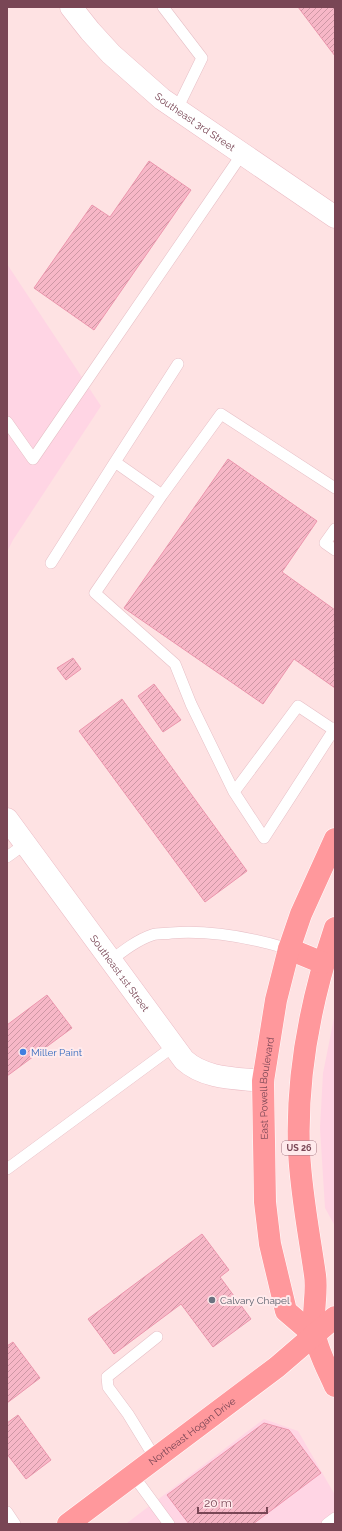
<svg xmlns="http://www.w3.org/2000/svg" width="342" height="1531" font-family="Raleway,sans-serif">
<style>
.commercial{fill:#ffd5e4}
.building{fill:url(#building-hatch);stroke:#eb96ad}
.lines{fill:none;stroke-linecap:round;stroke-linejoin:round}
.lane-casing{stroke:#e6bfc6;stroke-width:12}
.secondary-casing{stroke:#ebbcc5;stroke-width:23}
.primary-casing{stroke:#fff;stroke-width:23}
.lane{stroke:#fff;stroke-width:11}
.secondary{stroke:#fff;stroke-width:22}
.primary{stroke:#ff989c;stroke-width:22}
.shop-dot{fill:#3f7fe0;stroke:#ffeaec;stroke-width:1.5}
.worship-dot{fill:#6b7280;stroke:#ffeaec;stroke-width:1.5}
.labels{text-anchor:middle;stroke-width:4;stroke-linejoin:round;paint-order:stroke}
.shield{fill:#ffeaec;stroke:#a17782;stroke-width:1}
.shield-label{font-size:9px;font-weight:bold;fill:#794655}
.street-label{font-size:10px;fill:#794655;stroke:#ffeaec}
.shop-label{font-size:10px;fill:#366cbe;stroke:#ffeaec;text-anchor:start}
.worship-label{font-size:10px;fill:#5b616d;stroke:#ffeaec;text-anchor:start}
</style>
<defs>
<pattern id="building-hatch" width="6" height="6" patternUnits="userSpaceOnUse"><rect width="6" height="6" fill="#f7b7c7"/><path d="M-1 1l2-2M0 6l6-6M5 7l2-2" fill="none" stroke="#cd97a4"/></pattern>
</defs>
<rect width="100%" height="100%" fill="#fee2e3"/>
<!-- commercial -->
<path class="commercial" d="M7 264 101 406 13 540 7 552Z
M335 1013V1226L325 1208 320 1128 323 1073Z
M264 1419 298 1431 335 1495V1524L127 1523Z"/>
<!-- building -->
<path class="building" d="M298 7H335V56Z
M149 161 191 190 94 330 34 288 92 205 110 217Z
M228 459 317 521 282 572 335 610V688L294 659 263 704 124 608Z
M73 658 81 669 66 680 57 668Z
M154 684 181 720 163 732 138 696Z
M122 699 247 871 205 902 79 731Z
M47 995 72 1028 7 1076V1025Z
M202 1234 229 1270 220 1277 251 1319 213 1347 181 1304 114 1354 88 1319Z
M13 1342 40 1378 7 1403V1346Z
M18 1415 51 1460 26 1479 7 1454V1423Z
M264 1423 289 1430 321 1473 253 1524H189L167 1495Z"/>
<g class="lines">
<defs>
<path id="lane" d="M163 7 202 58 177 109
M7 422 33 459 242 154
M115 462 178 364
M335 488 221 414 162 495 95 593 175 664 191 704 234 792 264 838 335 728
M335 529 325 543 335 550
M51 563 115 462 162 495
M234 792 298 706 334 730
M7 857 25 844
M110 961C123 951 137 940 152 935 158 933 165 934 171 933 210 930 252 938 289 949
M7 1169 174 1046
M155 1458 128 1414 108 1387 107 1377 157 1337
M133 1475 169 1524
M7 1512 15 1524
M327 1524 335 1518"/>
<g id="secondary">
<path id="s1" d="M71 7 90 31 111 54 162 99 335 217"/>
<path id="s2" d="M7 819 184 1060C205 1079 235 1078 263 1081"/>
</g>
<g id="primary">
<path d="M335 928C311 999 296 1075 299 1151 301 1193 309 1233 315 1275 318 1294 311 1316 315 1335 318 1352 328 1370 335 1386"/>
<path d="M289 949 323 963"/>
<path id="s3" d="M314 1335 286 1311 270 1244 265 1202 263 1081 276 1000 289 949 301 914 335 839"/>
<path id="s4" d="M68 1524 277 1367 335 1317"/>
</g>
</defs>
<!-- lane casing -->
<use href="#lane" class="lane-casing"/>
<!-- secondary casing -->
<use href="#secondary" class="secondary-casing"/>
<!-- primary casing -->
<use href="#primary" class="primary-casing"/>
<!-- lane -->
<use href="#lane" class="lane"/>
<!-- secondary -->
<use href="#secondary" class="secondary"/>
<!-- primary -->
<use href="#primary" class="primary"/>
</g>
<!-- markers -->
<circle class="shop-dot" cx="23" cy="1052" r="4"/>
<circle class="worship-dot" cx="212" cy="1300" r="4"/>
<g class="labels">
<!-- shield labels -->
<rect class="shield" x="282" y="1141" width="34" height="14" rx="3"/>
<g class="shield-label">
<text x="299" y="1151">US 26</text>
</g>
<!-- street labels -->
<g class="street-label">
<text dy="4" stroke="none"><textPath href="#s1" startOffset="170">Southeast 3rd Street</textPath></text>
<text dy="4" stroke="none"><textPath href="#s2" startOffset="191">Southeast 1st Street</textPath></text>
<text dy="4" stroke="none"><textPath href="#s3" startOffset="262">East Powell Boulevard</textPath></text>
<text dy="4" stroke="none"><textPath href="#s4" startOffset="155">Northeast Hogan Drive</textPath></text>
</g>
<!-- shop labels -->
<g class="shop-label">
<text x="31" y="1056">Miller Paint</text>
</g>
<!-- worship labels -->
<g class="worship-label">
<text x="220" y="1304">Calvary Chapel</text>
</g>
</g>
<!-- border -->
<rect width="342" height="1531" fill="none" stroke="#794655" stroke-width="16"/>
<!-- scale -->
<path d="M198 1507v6h69v-6" fill="none" stroke="#794655" stroke-width="2"/>
<text x="204" y="1507" font-size="12" fill="#794655" stroke="#ffeaec" stroke-width="3" paint-order="stroke">20 m</text>
</svg>
